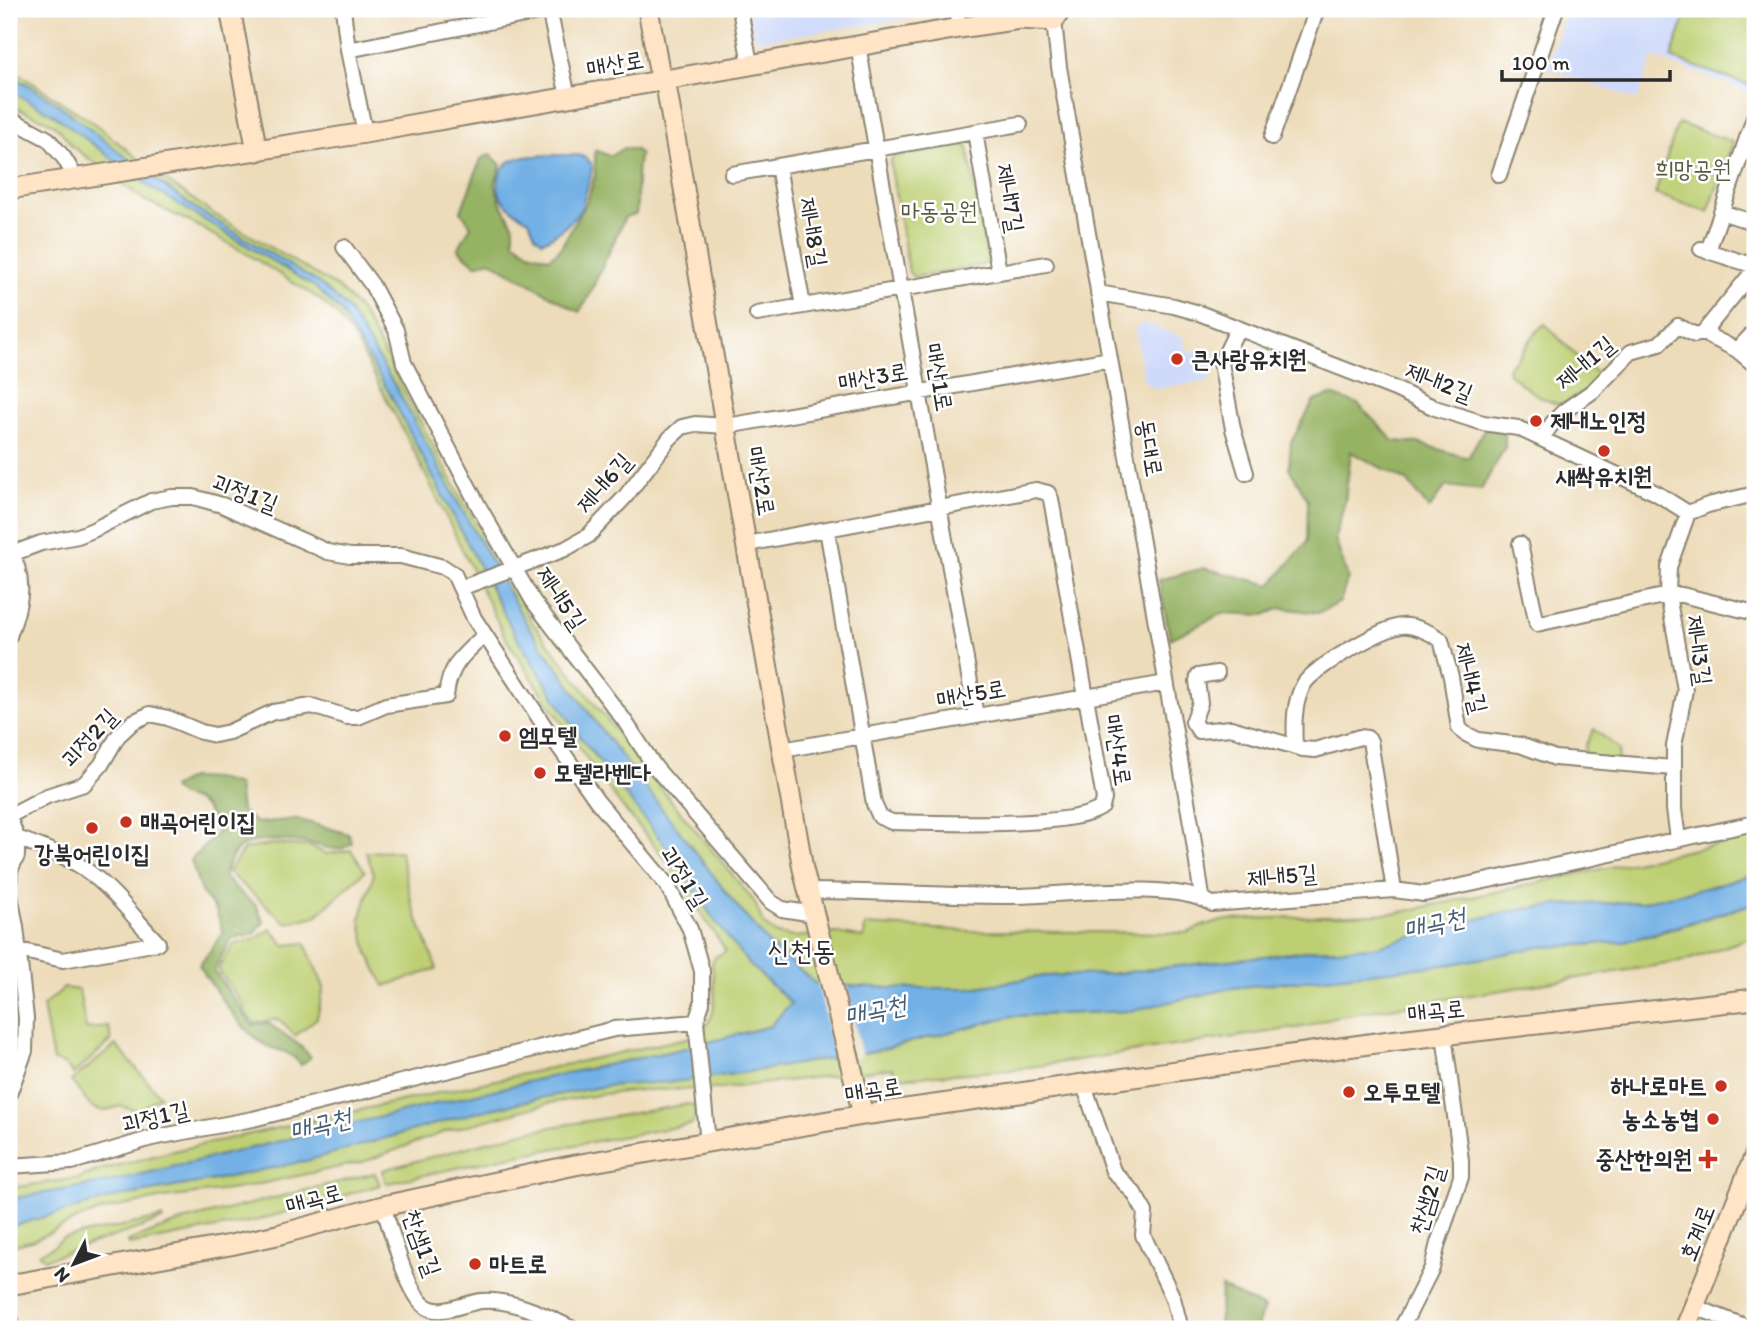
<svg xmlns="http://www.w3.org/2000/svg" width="1764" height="1338" font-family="Itim,'Poor Story',sans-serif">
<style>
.built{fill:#cfdafa}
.green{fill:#bdcf72;stroke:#747d4e;stroke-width:2}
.forest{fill:#96b264;stroke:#606e48;stroke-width:2}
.water{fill:#72b0e5;stroke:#4e6e88;stroke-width:2}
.pier{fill:#eddcba}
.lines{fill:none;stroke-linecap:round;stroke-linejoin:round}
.street-casing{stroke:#8c8472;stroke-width:18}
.secondary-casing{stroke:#8c8472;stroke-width:23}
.street{stroke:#fff;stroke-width:14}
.secondary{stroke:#ffe4c6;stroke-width:19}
.poi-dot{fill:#c8321e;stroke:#fff;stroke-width:2.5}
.labels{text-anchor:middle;stroke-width:5;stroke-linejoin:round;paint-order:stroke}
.street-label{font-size:24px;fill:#2b2b2b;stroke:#fff}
.park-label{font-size:24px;fill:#575c40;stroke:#fff}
.poi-label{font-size:24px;font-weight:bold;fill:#2b2b2b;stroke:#fff;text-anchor:start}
.water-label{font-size:26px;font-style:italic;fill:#476075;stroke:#fff}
.quarter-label{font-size:28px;fill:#2b2b2b;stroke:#fff}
</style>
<rect width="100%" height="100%" fill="#fff"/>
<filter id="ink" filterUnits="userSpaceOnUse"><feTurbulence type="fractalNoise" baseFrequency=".0143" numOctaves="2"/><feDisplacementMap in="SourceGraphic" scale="14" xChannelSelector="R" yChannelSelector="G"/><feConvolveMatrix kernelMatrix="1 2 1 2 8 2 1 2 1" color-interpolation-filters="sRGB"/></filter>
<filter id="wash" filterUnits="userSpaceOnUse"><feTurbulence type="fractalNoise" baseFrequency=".00686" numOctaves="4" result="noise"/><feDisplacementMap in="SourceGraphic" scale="28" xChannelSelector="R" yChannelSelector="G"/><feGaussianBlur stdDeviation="1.57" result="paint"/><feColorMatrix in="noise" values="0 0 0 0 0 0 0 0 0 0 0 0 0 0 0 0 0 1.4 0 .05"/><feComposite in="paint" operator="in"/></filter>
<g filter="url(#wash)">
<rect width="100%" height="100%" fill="#eddcba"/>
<!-- built -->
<path class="built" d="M748 9H945L941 14 760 40 752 34Z
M1567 9H1755L1753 93 1653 57 1637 100 1547 68Z
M1144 323 1183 337 1186 351H1212L1216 367 1208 381 1155 389 1144 382 1135 328Z"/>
<!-- green -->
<path class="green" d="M1688 9H1755V65L1748 85 1671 58Z
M9 70 24 77 95 124 161 177 214 214 339 288 360 310 369 325 464 503 493 549 532 622 645 769 754 901 764 925 777 934 794 937 837 933 864 938 865 925 972 931 1187 933 1205 925 1227 920 1397 913 1755 836V874L1705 888 1642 902 1558 905 1510 911 1426 932 1375 947 1316 950 1110 974 1045 976 971 988H890L816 984 769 944 736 905 600 728 528 626 457 501 397 389 348 309 319 283 198 210 27 84 9 77Z
M9 90 54 115 150 187 315 287 341 312 390 394 514 633 581 738 671 853 714 920 749 964 791 1003 770 1026 682 1049 535 1080 109 1182 9 1199V1188L79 1178 100 1170 173 1151 691 1037C723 1022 714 991 712 962L715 957 726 951 664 857 619 803 577 745 506 639 414 451 356 341 337 315 318 298 247 254 194 224 144 200 72 146 59 129 50 122 9 105Z
M1678 123 1733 142 1708 212 1655 194Z
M964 144 968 148 988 261 983 265 914 277 909 273 890 162 894 156Z
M1545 324 1588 367 1603 377C1593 384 1571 402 1561 404 1547 405 1519 383 1509 373L1508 368C1511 363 1516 360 1520 355 1529 344 1533 332 1545 324Z
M1594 729 1619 749 1618 761 1584 757 1585 746Z
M275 844 309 846 327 854 351 850 365 871 316 916 286 923 228 872 244 849Z
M400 851 412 904 437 969 385 986 368 954 360 919 374 874 366 852Z
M1755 903V936L1685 961 1333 1017 1309 1026 1009 1070 896 1078 893 1068 720 1089 642 1090 604 1094 550 1103 447 1131 363 1162 236 1189 164 1198 113 1208 83 1217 34 1240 9 1247V1227L116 1197 214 1180 477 1112 545 1097 606 1086 742 1073 876 1051 1012 1016 1129 1011 1232 988 1452 964 1539 947 1591 945 1650 936Z
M271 929 284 945 305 943 324 987 317 1018 295 1036 279 1019 254 1023 245 1013 243 1005 218 969 234 944 254 939Z
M64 988 79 990 86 1029 109 1027 111 1041 73 1074 64 1064 53 1061 43 1006Z
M116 1045 160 1096 138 1111 121 1106 103 1111 91 1107 71 1081Z
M688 1104 695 1105V1119L692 1124 507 1157 388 1183 385 1181 383 1170 523 1132Z
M375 1173 380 1185 258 1220 129 1245 128 1241 186 1220Z
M162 1218 163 1220 59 1255 45 1259 39 1254 55 1245 63 1238Z"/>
<!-- forest -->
<path class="forest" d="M624 148 636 150 640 154C634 174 639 194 636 214L625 217 586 302 579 312 489 260 476 265 458 249 471 226 461 211 481 159 490 154 501 165 495 184 500 201 514 226V241L529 252 549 258 560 249 587 201 595 175V150L610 156Z
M1331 395 1358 404 1394 441 1418 443 1468 458 1485 427 1505 432V447L1481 490 1446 486 1429 509 1407 481 1351 452 1345 501 1335 538 1348 578 1340 602 1318 613 1281 608 1264 615 1223 613 1170 639 1159 580 1204 568 1271 585 1307 542 1308 500 1289 468 1291 442 1314 401Z
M190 778 216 779 238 785 241 811 257 823 297 819 349 834 352 843C337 854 327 847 311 844 294 840 260 838 244 845 233 850 227 866 224 877L239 892 256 905 264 922 254 933 231 939 214 970 252 1025 268 1023 298 1044 311 1057 301 1065C286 1046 274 1053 259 1041 234 1021 217 992 199 966L223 933 216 910 201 892 191 860 217 833C214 821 208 807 196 801 184 795 182 800 172 788Z
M1221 1287 1264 1308 1256 1329H1219Z"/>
<!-- water -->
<path class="water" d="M9 77 27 84 58 104 158 182 198 210 319 283 348 309 397 389 457 501 528 626 600 728 736 905 769 944 816 984 890 988H971L1045 976 1110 974 1316 950 1375 947 1426 932 1510 911 1558 905 1642 902 1705 888 1755 874V903L1625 942 1539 947 1452 964 1232 988 1130 1011 1012 1016 876 1051 742 1073 683 1081 606 1086 545 1097 477 1112 306 1161 214 1180 116 1197 9 1227V1199L109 1182 535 1080 682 1049 770 1026 791 1003 749 964 714 920 671 853 581 738 514 633 390 394 341 312 315 287 150 187 54 115 9 90Z
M578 155C599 160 591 174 587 189 584 196 584 203 580 210 574 221 554 237 542 241L535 235 529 220C512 211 492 198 500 175 502 168 506 163 513 160 524 154 564 155 578 155Z"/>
<!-- pier -->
<path class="pier" d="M817 980 846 983 862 1057 835 1061Z"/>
</g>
<g filter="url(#ink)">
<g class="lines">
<defs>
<path id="street" d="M343 9 348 50 365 133
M549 9 568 97
M740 9 750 64
M956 9 959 28
M1054 21 1059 67 1192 829 1202 897
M858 45 976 716
M348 50 549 10
M9 118 48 139 64 158 76 178
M975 132 999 272
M1272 137 1317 9
M778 166 803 306
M732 174 1020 124
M1499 175 1556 9
M1721 212 1755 223
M344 247 372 285 396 330 404 363 478 505 533 601 624 720 655 767 771 902 782 909 814 914
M1701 249 1755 266
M1708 251 1755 115
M1098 293 1174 306 1199 313 1395 389 1435 408 1483 423 1518 428 1656 493 1688 513 1708 505 1755 494
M757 314 1046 264
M1238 328 1221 363 1233 429 1246 473
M1703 333 1737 350 1755 365
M1737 350 1755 331
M1542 438 1554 421 1564 411 1593 391 1631 352 1659 344 1678 326 1695 335 1703 333 1755 269
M747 544 1036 490 1048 493 1051 499 1104 799 1102 807C1076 829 932 823 892 822L880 817 874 804 827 529
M1520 544 1537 624 1668 595H1682L1755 613
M9 555 41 543 78 536 93 530 151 501 172 497H193L222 505 328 552 350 556H401L443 567 454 574 474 618 547 730 597 801 667 885 690 929 702 971V1003L696 1022 614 1029 253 1119 152 1138 72 1162 9 1166
M461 588 565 549 588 536 625 497 670 438 682 427 695 424 727 426 1110 359
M9 636C22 601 26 581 9 546
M1217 673 1198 676 1197 681 1200 703 1193 722 1199 731 1231 728 1303 749 1315 750 1360 737 1367 738 1370 741 1394 890
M1295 747C1294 726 1293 703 1304 684 1313 668 1383 628 1401 626 1412 624 1432 633 1441 640L1451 677 1459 728 1464 733 1478 740 1520 745 1555 758 1673 768
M782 750 1166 683
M9 816 47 796 84 784 101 765 118 736 133 722 150 714 168 718 201 732 215 735 229 732 273 712 312 706 347 717H358L386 705 446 696C449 666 463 654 485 635
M9 817 17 838V856L10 870 9 890 16 927 26 1018 25 1051 9 1094
M17 838C41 847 65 855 86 870 113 889 135 919 158 943
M1678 839 1674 809V746L1685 690 1668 595 1669 567 1688 513
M808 891C876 891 944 896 1012 896 1060 896 1174 879 1212 904L1394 890 1424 894 1755 823
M19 950 63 960 158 943
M696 1022 708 1143
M1084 1085 1113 1171 1134 1193 1145 1212 1143 1235 1173 1298 1181 1329
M383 1206C391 1229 406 1290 424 1305 439 1318 464 1303 481 1301 511 1298 547 1316 573 1329
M1695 1307 1752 1329
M1401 1329 1432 1268 1438 1243 1461 1177V1160L1444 1035"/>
<path id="secondary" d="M230 9 257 151
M648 9 661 81
M665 80 803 869 863 1115
M9 189 365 133 959 28 1020 19 1054 21 1061 9
M9 1285 230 1245 277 1235 383 1206 575 1165 863 1115 1390 1041 1755 999
M9 1322 10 1329
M1685 1329 1755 1155"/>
</defs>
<!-- street casing -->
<use href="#street" class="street-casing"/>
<!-- secondary casing -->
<use href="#secondary" class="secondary-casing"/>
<!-- street -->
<use href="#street" class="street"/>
<!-- secondary -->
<use href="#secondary" class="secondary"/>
</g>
</g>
<!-- markers -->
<g class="poi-dot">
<circle cx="1177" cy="359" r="7"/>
<circle cx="1536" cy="421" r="7"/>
<circle cx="1604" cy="451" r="7"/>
<circle cx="505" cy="736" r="7"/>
<circle cx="540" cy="773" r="7"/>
<circle cx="126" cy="822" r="7"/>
<circle cx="92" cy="828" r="7"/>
<circle cx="1721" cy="1086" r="7"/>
<circle cx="1349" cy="1092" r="7"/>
<circle cx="1713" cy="1119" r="7"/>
<path d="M1704.5 1148.5h7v7h7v7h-7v7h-7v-7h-7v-7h7z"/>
<circle cx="475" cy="1264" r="7"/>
</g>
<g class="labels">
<!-- street labels -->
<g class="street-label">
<text transform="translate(615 64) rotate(-10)" y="8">매산로</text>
<text transform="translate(1010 198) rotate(80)" y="8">제내7길</text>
<text transform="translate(813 232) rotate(80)" y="8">제내8길</text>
<text transform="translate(1585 363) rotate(-40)" y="8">제내1길</text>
<text transform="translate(873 377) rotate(-10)" y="8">매산3로</text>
<text transform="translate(939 377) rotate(80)" y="8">매산1로</text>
<text transform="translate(1439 382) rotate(21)" y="8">제내2길</text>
<text transform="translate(1150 448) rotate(80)" y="8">동대로</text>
<text transform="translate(761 481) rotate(80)" y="8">매산2로</text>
<text transform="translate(604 483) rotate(-49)" y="8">제내6길</text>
<text transform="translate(245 493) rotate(21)" y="8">괴정1길</text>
<text transform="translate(561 598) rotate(56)" y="8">제내5길</text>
<text transform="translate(1699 650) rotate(82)" y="8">제내3길</text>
<text transform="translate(1471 678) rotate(76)" y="8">제내4길</text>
<text transform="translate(971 694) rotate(-10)" y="8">매산5로</text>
<text transform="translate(89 738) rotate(-47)" y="8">괴정2길</text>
<text transform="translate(1118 750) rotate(81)" y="8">매산4로</text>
<text transform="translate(1282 876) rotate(-5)" y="8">제내5길</text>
<text transform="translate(684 877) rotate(58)" y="8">괴정1길</text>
<text transform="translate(1436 1011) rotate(-6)" y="8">매곡로</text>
<text transform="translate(873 1090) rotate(-9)" y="8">매곡로</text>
<text transform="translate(155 1117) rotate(-13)" y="8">괴정1길</text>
<text transform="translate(314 1199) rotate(-15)" y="8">매곡로</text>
<text transform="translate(1427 1200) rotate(-74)" y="8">찬샘2길</text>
<text transform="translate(1697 1233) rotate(-69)" y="8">호계로</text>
<text transform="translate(422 1243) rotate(70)" y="8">찬샘1길</text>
</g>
<!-- park labels -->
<g class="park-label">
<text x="1693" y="177">희망공원</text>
<text x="939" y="219">마동공원</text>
</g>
<!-- poi labels -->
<g class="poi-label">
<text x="1191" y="367">큰사랑유치원</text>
<text x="1550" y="429">제내노인정</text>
<text x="1604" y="484" text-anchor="middle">새싹유치원</text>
<text x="519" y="744">엠모텔</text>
<text x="554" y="781">모텔라벤다</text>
<text x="140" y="830">매곡어린이집</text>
<text x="92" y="862" text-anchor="middle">강북어린이집</text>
<text x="1707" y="1094" text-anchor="end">하나로마트</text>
<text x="1363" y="1100">오투모텔</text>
<text x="1699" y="1127" text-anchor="end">농소농협</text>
<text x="1692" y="1167" text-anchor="end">중산한의원</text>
<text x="489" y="1272">마트로</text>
</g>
<!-- water labels -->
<g class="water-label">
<text transform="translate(1434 923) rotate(-13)" y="9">매곡천</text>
<text transform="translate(875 1010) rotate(-12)" y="9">매곡천</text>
<text transform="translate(320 1124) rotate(-14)" y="9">매곡천</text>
</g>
<!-- quarter labels -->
<g class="quarter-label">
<text x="801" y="960">신천동</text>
</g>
</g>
<!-- margin -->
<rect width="1764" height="1338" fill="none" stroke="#fff" stroke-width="35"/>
<!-- north arrow -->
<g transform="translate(74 1264) rotate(228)" stroke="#ffffff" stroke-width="5" paint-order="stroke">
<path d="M0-5L12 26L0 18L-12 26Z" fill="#2b2b2b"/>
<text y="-10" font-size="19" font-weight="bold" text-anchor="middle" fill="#2b2b2b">N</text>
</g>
<!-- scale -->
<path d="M1502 70v10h168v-10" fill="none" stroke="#2b2b2b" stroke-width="3.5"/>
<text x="1512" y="70" font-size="21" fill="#2b2b2b" stroke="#ffffff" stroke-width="5" paint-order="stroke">100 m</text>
</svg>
